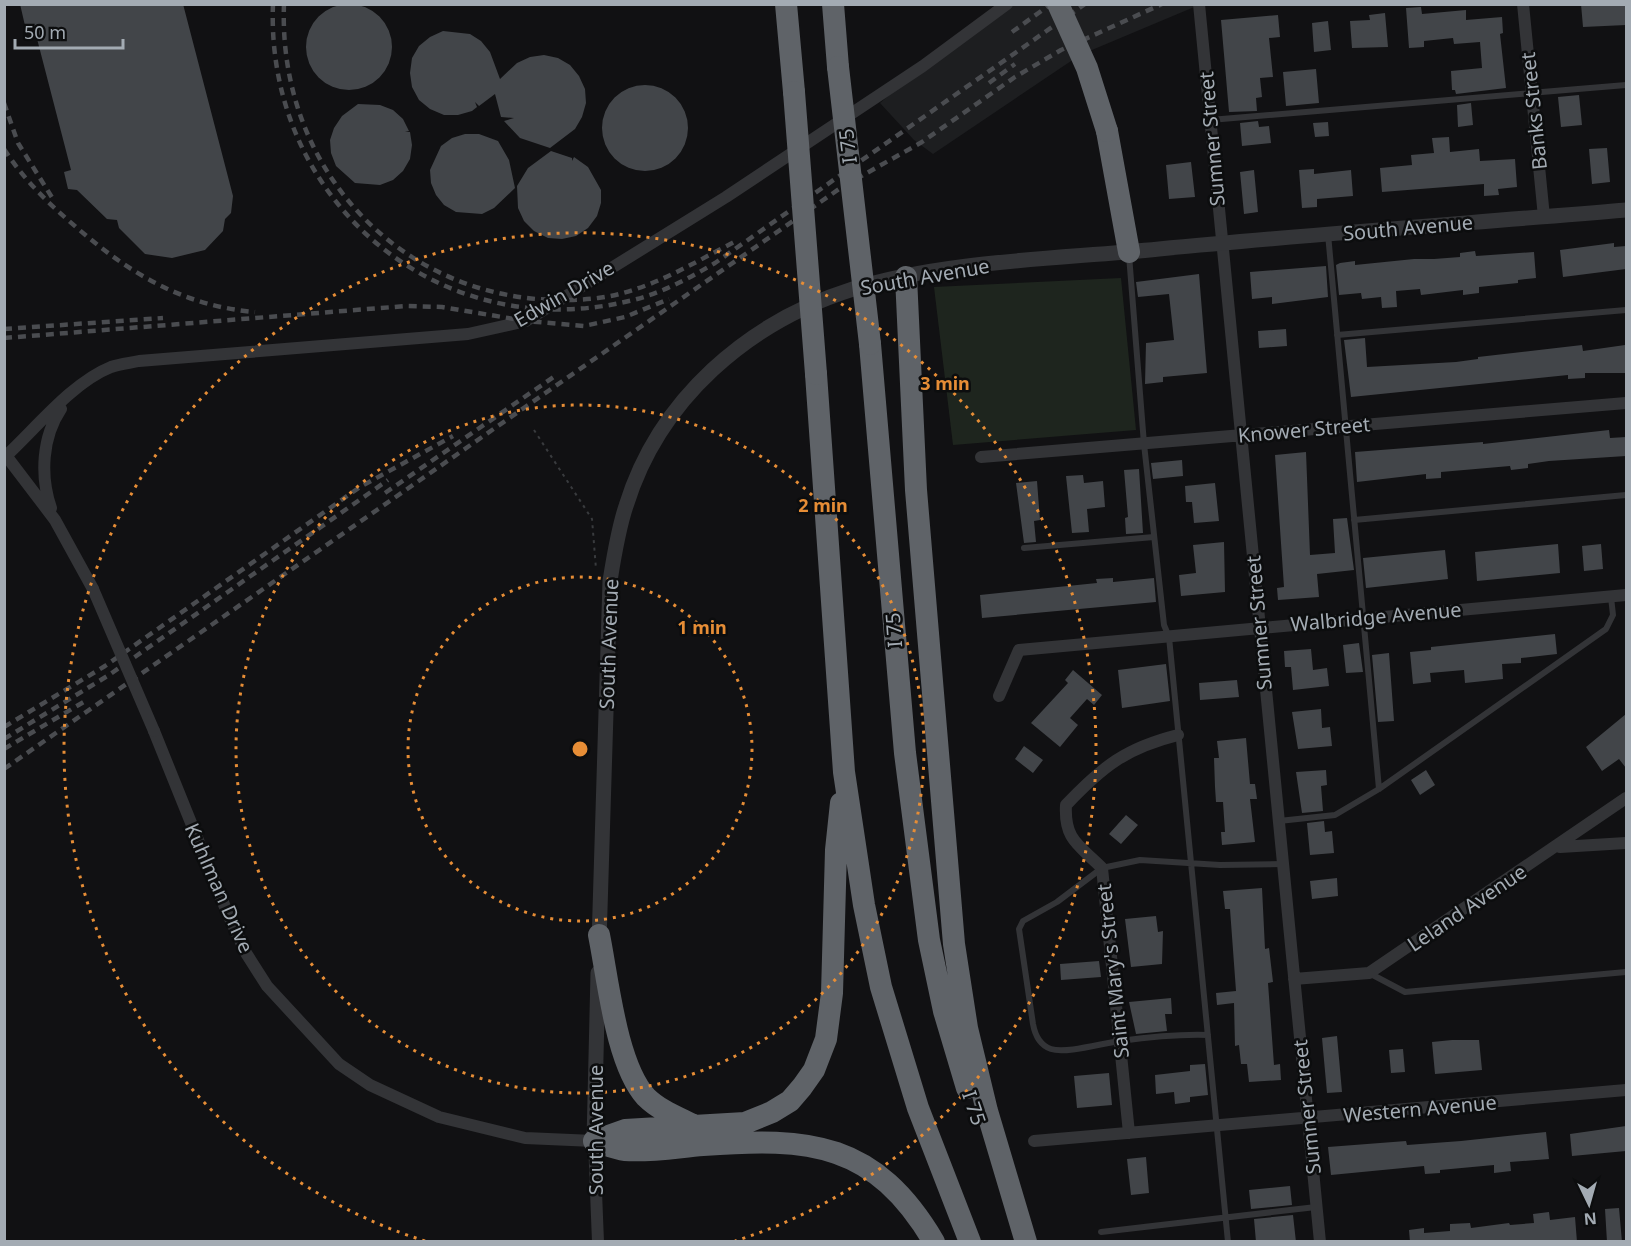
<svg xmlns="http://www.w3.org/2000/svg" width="1631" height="1246" font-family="'Noto Sans',sans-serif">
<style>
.built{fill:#1d1e20}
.green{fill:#1e251e}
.building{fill:#424549}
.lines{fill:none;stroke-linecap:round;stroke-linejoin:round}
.path{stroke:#393b3e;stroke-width:2;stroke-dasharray:3 4.5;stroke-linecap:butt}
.service{stroke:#333437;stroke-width:6}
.minor{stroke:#333437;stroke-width:12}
.tertiary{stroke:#333437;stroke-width:15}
.motorway{stroke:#5f6368;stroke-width:22}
.rail{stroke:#4a4c50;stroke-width:4.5;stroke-dasharray:8 6;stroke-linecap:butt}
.minor-bridge{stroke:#333437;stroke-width:12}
.motorway-bridge{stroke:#5f6368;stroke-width:22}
.ring{fill:none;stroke:#e68d36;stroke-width:3;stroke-dasharray:3 6}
.labels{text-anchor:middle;stroke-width:5;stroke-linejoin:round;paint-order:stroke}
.street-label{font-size:20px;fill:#a3abb3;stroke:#0c0d0e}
.centre{fill:#e68d36;stroke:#0c0d0e;stroke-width:3}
.ring-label{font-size:18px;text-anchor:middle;font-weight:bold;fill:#e68d36;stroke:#0c0d0e;stroke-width:5;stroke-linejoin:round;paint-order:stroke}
</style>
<rect width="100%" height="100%" fill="#111113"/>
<!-- built -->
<path class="built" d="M1007 5H1199L1080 55 933 154 914 140 880 103 923 66Z"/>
<!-- green -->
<path class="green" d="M1121 278 1136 430 953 445 934 287Z"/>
<!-- building -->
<path class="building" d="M20 4H183L233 196 231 213 225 219 223 231 205 250 172 258 145 254 119 228 117 220 107 219 77 190 68 189 64 172 71 170 35 31 26 30Z
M1581 4H1626V25L1583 27Z
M306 47a43 43 0 1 1 86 0a43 43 0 1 1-86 0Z
M1421 7 1422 14 1466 10V20L1502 17 1503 33 1500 34 1506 88 1456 94 1455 90H1452L1451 71 1482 68 1480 42 1454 44 1453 38 1424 41V47L1409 48 1406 8Z
M1385 13 1388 47 1352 48 1350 21 1370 20 1369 15Z
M1278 15 1280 37 1269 38 1273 77 1260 78 1262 97 1256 98 1257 111 1229 112 1221 20Z
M1328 21 1331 50 1314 52 1312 23Z
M443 31 470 34 481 41 490 52 500 79 517 63 530 57 544 55 558 58 570 65 579 76 585 89 586 103 582 117 575 129 550 148 520 138 504 121 514 118 501 117 495 94 479 106 475 102 477 107 472 111 458 115H444L430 109 419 100 412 87 410 73 412 58 419 46 430 37Z
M1316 69 1319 103 1286 106 1283 72Z
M602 128a43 43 0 1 1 86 0a43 43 0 1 1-86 0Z
M1579 95 1582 125 1561 127 1558 97Z
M1471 103 1473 125 1458 127 1457 105Z
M358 104 380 105 393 110 403 119 409 131 405 132H410L412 145 410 159 403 171 393 180 380 185 355 183 336 166 331 153 330 140 334 128 342 116Z
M1258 121 1259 127 1269 126 1271 143 1242 146 1240 123Z
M1328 122 1329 136 1315 137 1313 123Z
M465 134H479L498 141 509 160 515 188 494 208 482 214 456 212 444 205 436 195 431 183 430 170 441 146 452 138Z
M1449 137 1450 152 1479 149 1480 161 1515 159 1517 187 1498 189 1499 195 1484 196V184L1382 192 1380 168 1412 165 1411 155 1434 153 1432 138Z
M1607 148 1610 182 1592 184 1589 149Z
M551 151 572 158V161L574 157 588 167 601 190V203L597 216 588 228 576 236 562 239 548 238 534 231 524 221 518 208 517 186 528 168Z
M1191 162 1195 197 1169 199 1166 165Z
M1314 169V174L1351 170 1353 196 1317 199V207L1302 208 1299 170Z
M1254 170 1258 212 1244 214 1240 172Z
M1614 243V247L1626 246V269L1563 277 1560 250Z
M1475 251 1476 256 1534 252 1536 278 1518 280V283L1479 287V293L1463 295V290L1421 295 1420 289 1396 291 1397 307 1382 308 1381 297 1362 299 1361 293 1339 295 1336 265 1340 263 1355 261V265L1414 259H1434L1460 257V253Z
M1326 266 1328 297 1272 304V297L1252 299 1250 272Z
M1199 274 1207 373 1163 377V382L1145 384 1146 343 1174 340 1169 294 1138 297 1136 282Z
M1286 329 1287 346 1259 348 1258 331Z
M1365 338 1367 367 1456 362 1478 359V357L1582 345 1583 351 1625 345 1626 373H1585V378L1568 379V375L1351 397 1344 340Z
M1609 430 1610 438 1626 437V456L1549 461 1528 464V468L1511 470 1510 466 1441 472V478L1426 479V474L1357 482 1355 452 1483 442V444Z
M1306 452 1310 555 1335 553 1333 519 1347 518 1354 570 1317 574 1319 597 1278 600 1277 588 1284 587 1275 455Z
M1182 460 1183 476 1153 479 1151 463Z
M1139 469 1143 533 1126 534 1125 518 1128 517 1124 470Z
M1083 475 1084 483 1103 481 1105 507 1087 509 1089 532 1072 533 1066 476Z
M1037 481 1040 520 1034 521 1036 542 1024 543 1016 483Z
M1215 483 1219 521 1194 523 1192 502H1186L1185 486Z
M1224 542 1225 592 1181 596 1179 575 1196 573 1193 545Z
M1558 544 1560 573 1477 581 1475 552Z
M1601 544 1603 569 1584 571 1582 546Z
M1445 550 1448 579 1366 588 1363 558Z
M1113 578V582L1154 578 1156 602 982 618 980 595 1097 583 1096 579Z
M1555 634 1557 654 1521 658V663L1502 664 1503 679 1465 683 1464 670 1430 673 1431 682 1413 684 1410 652 1431 650V647Z
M1359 643 1363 672 1346 673 1343 645Z
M1311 649 1313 670 1327 668 1329 686 1293 690 1291 667H1285L1284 651Z
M1389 653 1394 721 1378 722 1372 655Z
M1166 664 1170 701 1122 708 1118 670Z
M1073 670 1102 695 1094 705 1087 699 1070 718 1078 725 1060 747 1031 723 1068 683 1065 680Z
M1237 680 1239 697 1200 700 1199 683Z
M1321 709 1322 728 1330 727 1332 746 1298 749 1292 712Z
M1626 714V768L1619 759 1602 771 1586 747Z
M1246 738 1250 784H1255L1257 799H1250L1255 842 1222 845 1221 832H1225L1223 802H1216L1215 787 1214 758H1219L1217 741Z
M1024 746 1043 760 1033 773 1015 759Z
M1326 770 1327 785 1321 786 1323 811 1302 813 1296 772Z
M1426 770 1435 785 1420 795 1411 780Z
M1126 815 1138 825 1121 844 1109 834Z
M1324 821 1325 832 1332 831 1334 853 1310 855 1307 823Z
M1337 878 1338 896 1312 899 1310 881Z
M1262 888 1265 949 1269 948 1273 982 1268 983 1274 1065 1280 1064 1281 1080 1249 1082 1247 1064H1241L1239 1045 1235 1046 1234 1003 1217 1005 1216 993 1236 991 1230 909H1225L1223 891Z
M1156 916 1158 932 1163 931 1162 964 1131 967 1125 919Z
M1099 961 1101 977 1061 980 1060 964Z
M1171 998 1172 1014H1165L1167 1031 1136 1034 1129 1002Z
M1337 1036 1342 1092 1327 1093 1322 1038Z
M1452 1040H1479L1482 1070 1435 1074 1432 1042Z
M1403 1049 1405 1072 1391 1073 1389 1050Z
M1205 1064 1208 1095 1190 1097V1102L1175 1104 1174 1092 1156 1094 1155 1075 1190 1071V1065Z
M1109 1073 1112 1105 1077 1108 1074 1076Z
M1626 1126V1151L1572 1156 1570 1134Z
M1546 1132 1549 1159 1510 1162 1511 1171 1494 1173V1165L1440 1170V1173L1425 1174 1424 1166 1331 1175 1328 1147 1406 1141 1407 1145 1461 1141Z
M1146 1157 1149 1193 1131 1195 1127 1159Z
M1290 1186 1292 1205 1251 1209 1249 1190Z
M1619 1208 1622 1242H1607L1605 1209Z
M1549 1212 1550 1220 1575 1217 1577 1242H1410L1409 1230 1424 1228V1233L1450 1231V1224L1470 1223 1471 1228 1509 1223 1510 1225 1534 1223 1533 1214Z
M1293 1215 1296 1242H1256L1254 1219Z"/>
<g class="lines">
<!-- path -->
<path class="path" d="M534 430 592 519 596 569"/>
<!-- service -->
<path class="service" d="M1210 120 1626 85
M1328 234 1379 789
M1129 255 1144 444 1164 625 1169 637 1228 1242
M1337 335 1626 310
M1354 520 1626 495
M1024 548 1154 537
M1279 821 1335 815 1379 789 1606 629 1613 615 1611 597
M1369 973 1405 992 1626 972
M1208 1035C1178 1034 1149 1037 1120 1041 1103 1043 1066 1054 1051 1049 1039 1045 1035 1035 1033 1024L1019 929 1023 921 1057 902 1102 868 1140 860 1220 865 1282 864
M1101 1232 1316 1207"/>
<!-- minor -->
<path class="minor" d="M1199 4 1320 1242
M1523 4 1544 217
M4 453 55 520 93 589
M7 455C37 427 73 382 111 367 120 364 130 363 139 361L468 334 526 321 726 197 923 66 1007 4
M981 457 1626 403
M51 508C40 476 42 437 61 409
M999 696 1019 650 1626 595
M154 731 227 912 246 953 267 986 339 1064 370 1085 439 1117 525 1138 594 1141 598 1242
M1560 847 1626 843
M1294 979 1369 973 1626 798
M1129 1133 1102 868C1079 845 1064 840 1066 805 1103 766 1126 748 1178 735
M1034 1141 1626 1090"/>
<!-- tertiary -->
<path class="tertiary" d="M599 943 610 581C614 556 618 530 626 506 659 399 748 322 853 289 946 260 1061 259 1159 249 1314 234 1471 223 1626 210
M594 1141 598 973"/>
<!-- motorway -->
<path class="motorway" d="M786 4 794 92
M833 4 838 67
M1107 131 1129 252
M906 277 916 490 954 944 967 1028 987 1111 1026 1242
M870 344 905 753 929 940 944 1011 967 1088
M816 374 844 772 864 905 881 987 918 1108 970 1242
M599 935C608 979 616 1064 646 1097 659 1110 677 1117 693 1125
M594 1141 625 1130 745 1123 772 1112 790 1101 802 1087 814 1070 826 1039 832 993 836 850 841 803
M594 1141C604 1144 615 1149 625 1150 650 1152 678 1147 703 1145 810 1137 875 1142 934 1242"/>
<!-- rail -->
<path class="rail" d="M273 4C265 199 437 347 629 301 660 294 688 279 715 263L1085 4
M284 4C277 182 420 319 598 298 647 292 693 263 736 241
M1012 32 1051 4
M989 83 1015 64
M4 103 18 143 53 199
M4 149C24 180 48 203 76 227 129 273 183 306 255 312
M4 329 163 318
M4 338 406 306 442 307 526 321 584 326 625 317 669 299
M385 493 555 376
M4 727 105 666 360 487 453 436
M4 739 109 675 388 480
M4 749 87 700
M4 769 842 187 922 142 1015 77 1061 50 1162 4"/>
<!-- minor-bridge -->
<path class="minor-bridge" d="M93 589 154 731"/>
<!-- motorway-bridge -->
<path class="motorway-bridge" d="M1058 4 1087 68 1107 131
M838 67 870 344
M794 92 816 374"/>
</g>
<!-- distance rings -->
<g class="ring">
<circle cx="580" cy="749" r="172"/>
<circle cx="580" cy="749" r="344"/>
<path d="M425 1241A516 516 0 1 1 735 1241"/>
</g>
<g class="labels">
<!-- street labels -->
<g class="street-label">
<text transform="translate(1534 111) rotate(-96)" y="7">Banks Street</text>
<text transform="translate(1212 139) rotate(-95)" y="7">Sumner Street</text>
<text transform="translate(848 146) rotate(-97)" y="7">I 75</text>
<text transform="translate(1408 228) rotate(-5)" y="7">South Avenue</text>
<text transform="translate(925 277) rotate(-10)" y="7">South Avenue</text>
<text transform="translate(564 294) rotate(-30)" y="7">Edwin Drive</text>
<text transform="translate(1304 430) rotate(-5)" y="7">Knower Street</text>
<text transform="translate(1376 617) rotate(-5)" y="7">Walbridge Avenue</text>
<text transform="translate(1259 623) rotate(-95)" y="7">Sumner Street</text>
<text transform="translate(894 630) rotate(-94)" y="7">I 75</text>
<text transform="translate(609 644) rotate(-88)" y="7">South Avenue</text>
<text transform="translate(219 888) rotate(66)" y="7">Kuhlman Drive</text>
<text transform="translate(1467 908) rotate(-34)" y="7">Leland Avenue</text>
<text transform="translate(1113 971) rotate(-96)" y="7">Saint Mary's Street</text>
<text transform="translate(1307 1107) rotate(-96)" y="7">Sumner Street</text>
<text transform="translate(974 1108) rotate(71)" y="7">I 75</text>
<text transform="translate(1420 1109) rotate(-5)" y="7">Western Avenue</text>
<text transform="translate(596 1130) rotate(-90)" y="7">South Avenue</text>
</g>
</g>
<circle cx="580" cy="749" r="9" class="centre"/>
<g class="ring-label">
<text x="945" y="390">3 min</text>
<text x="823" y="512">2 min</text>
<text x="702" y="634">1 min</text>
</g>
<!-- border -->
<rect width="1631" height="1246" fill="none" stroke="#a3abb3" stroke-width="12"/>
<!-- north arrow -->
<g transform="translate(1589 1204) rotate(175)" stroke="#0c0d0e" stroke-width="4.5" paint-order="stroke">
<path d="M0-4.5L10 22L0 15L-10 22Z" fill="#a3abb3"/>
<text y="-9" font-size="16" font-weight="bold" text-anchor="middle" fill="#a3abb3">N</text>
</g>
<!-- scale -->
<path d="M15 39v9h108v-9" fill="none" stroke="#a3abb3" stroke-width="3"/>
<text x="24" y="39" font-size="18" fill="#a3abb3" stroke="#0c0d0e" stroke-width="4.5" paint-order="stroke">50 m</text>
</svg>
